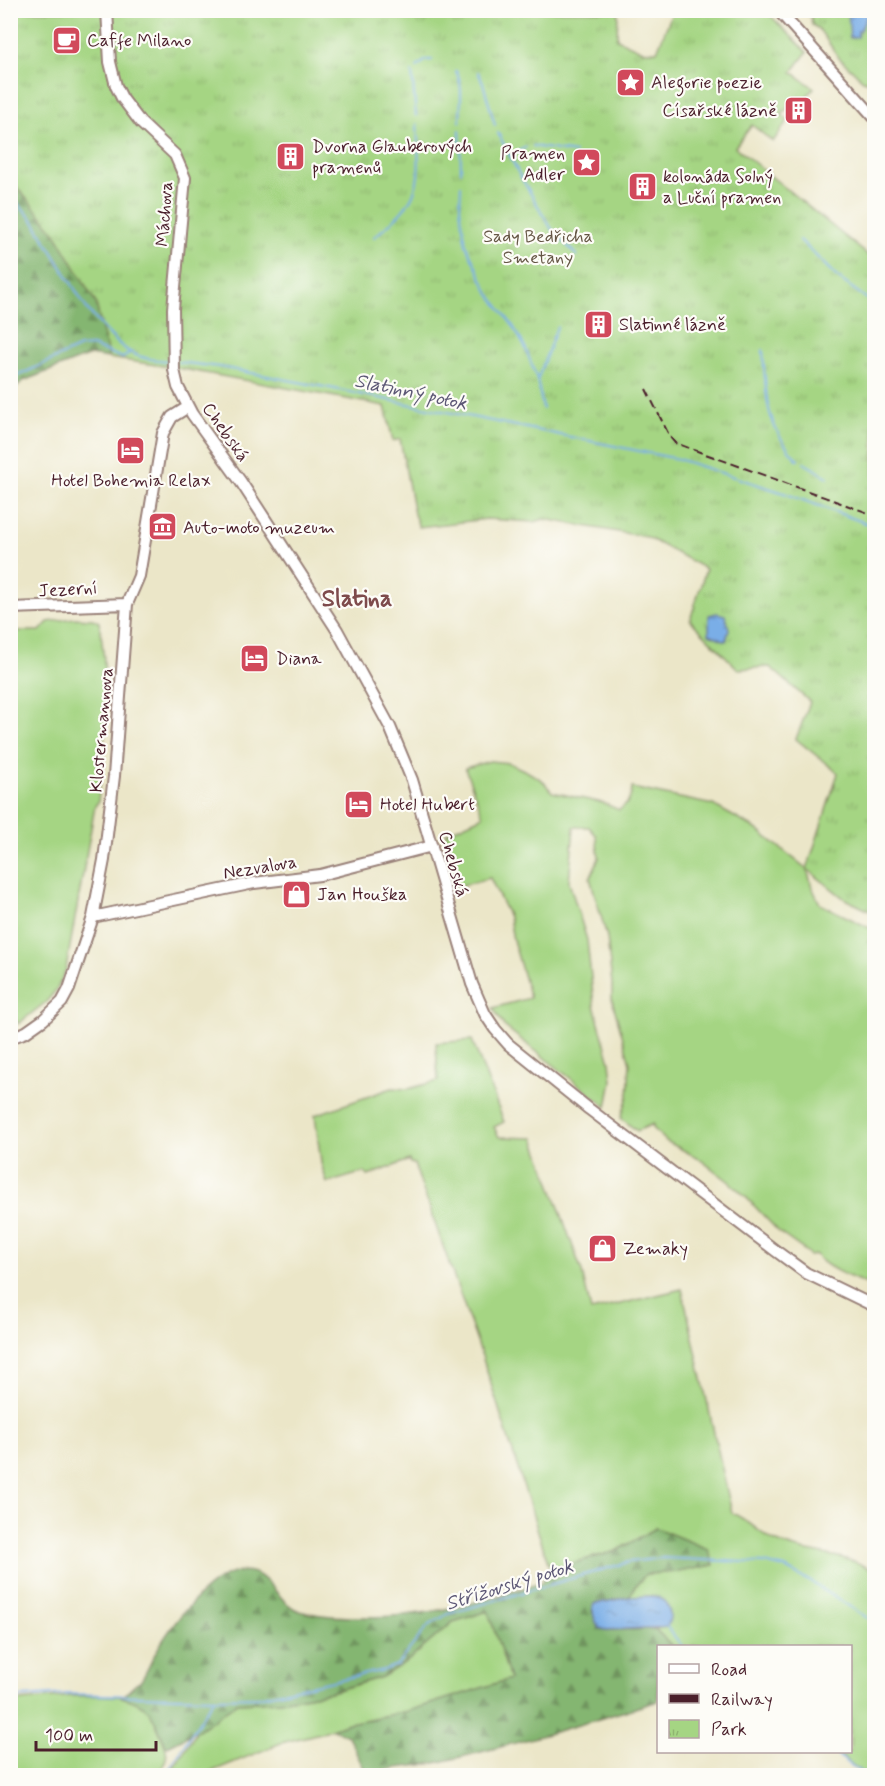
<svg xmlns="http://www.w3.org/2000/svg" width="885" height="1786" font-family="Mynerve,sans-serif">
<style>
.grass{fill:#a5d583;stroke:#787a57;stroke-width:1.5}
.forest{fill:url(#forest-firs);stroke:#676a4e;stroke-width:1.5}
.park{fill:url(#park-tufts);stroke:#787a57;stroke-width:1.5}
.water{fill:url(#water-ripples);stroke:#626689;stroke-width:1.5}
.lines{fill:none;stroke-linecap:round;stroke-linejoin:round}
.stream{stroke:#7aaee7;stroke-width:2}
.tertiary-casing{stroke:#9a827a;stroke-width:14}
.tertiary{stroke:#fff;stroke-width:10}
.rail{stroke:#4a1f2b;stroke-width:2;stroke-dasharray:9 4.5;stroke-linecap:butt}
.labels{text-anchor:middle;stroke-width:4.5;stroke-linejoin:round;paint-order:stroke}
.poi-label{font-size:18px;fill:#4a1f2b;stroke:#fdfcf7;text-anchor:start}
.street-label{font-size:18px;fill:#4a1f2b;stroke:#fdfcf7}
.park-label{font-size:18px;fill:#655645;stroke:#fdfcf7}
.water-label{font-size:20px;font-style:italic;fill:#5d5876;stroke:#fdfcf7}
.district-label{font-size:24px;font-weight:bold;fill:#7e4b4c;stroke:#fdfcf7}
</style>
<defs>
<pattern id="forest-firs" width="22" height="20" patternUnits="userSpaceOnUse" patternTransform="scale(1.5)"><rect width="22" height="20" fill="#84b671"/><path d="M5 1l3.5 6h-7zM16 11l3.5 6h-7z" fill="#6e935d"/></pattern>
<pattern id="park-tufts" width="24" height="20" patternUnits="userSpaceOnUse" patternTransform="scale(1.5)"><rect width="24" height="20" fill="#a5d583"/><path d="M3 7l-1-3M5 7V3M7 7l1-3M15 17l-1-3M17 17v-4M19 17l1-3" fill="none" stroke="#90b671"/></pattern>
<pattern id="water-ripples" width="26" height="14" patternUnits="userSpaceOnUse" patternTransform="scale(1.5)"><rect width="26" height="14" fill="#7aaee7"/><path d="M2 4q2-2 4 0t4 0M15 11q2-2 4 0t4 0" fill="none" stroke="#668dbb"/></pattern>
</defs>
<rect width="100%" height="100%" fill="#fdfcf7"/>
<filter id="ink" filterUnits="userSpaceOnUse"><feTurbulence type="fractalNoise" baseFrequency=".0167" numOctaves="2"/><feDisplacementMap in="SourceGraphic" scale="12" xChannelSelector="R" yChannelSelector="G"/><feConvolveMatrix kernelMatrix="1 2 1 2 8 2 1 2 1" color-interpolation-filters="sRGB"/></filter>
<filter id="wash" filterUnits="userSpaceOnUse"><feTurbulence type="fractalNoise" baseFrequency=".008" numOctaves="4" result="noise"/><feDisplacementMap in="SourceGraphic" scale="24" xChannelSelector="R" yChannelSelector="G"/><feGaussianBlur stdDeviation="1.35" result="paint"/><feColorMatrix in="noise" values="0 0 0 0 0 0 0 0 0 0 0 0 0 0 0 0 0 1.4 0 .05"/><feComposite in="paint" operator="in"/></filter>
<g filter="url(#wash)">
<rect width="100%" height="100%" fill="#ebe6c8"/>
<!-- grass -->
<path class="grass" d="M74 618 93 619 99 622C110 681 105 742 98 802L95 806 66 969 57 989 46 1002 18 1024 10 1007 11 631H40L48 622Z
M490 761 509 763 528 772 542 780 552 792 603 803 619 810C628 804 631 799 632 788L713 805 756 829 807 869 812 887 820 904 874 930V936L872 935 868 942 874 945V1287C858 1280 826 1269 816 1255L809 1256 808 1253 780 1233 743 1194 727 1180 698 1158 666 1141 653 1128V1124L637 1131 621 1118 628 1096 630 1063 612 1000V984L607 937 590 878 599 858 596 835 589 827H574L569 882 587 940 594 1005 610 1062 612 1081 607 1107 504 1026 493 1008 530 998 513 940 509 917 490 878 456 887 447 859 446 833 483 816 465 768Z
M472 1040 504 1122 494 1127 499 1137 534 1138 582 1272 591 1311 682 1289 732 1513C747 1519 757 1531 771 1539 803 1556 843 1551 874 1571V1775H865L836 1752H850V1646H672L655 1629 667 1627 653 1596 630 1597 632 1590 646 1574 678 1572 713 1565 707 1549 656 1528 616 1551 570 1564 552 1575 482 1356 414 1164 410 1163 409 1160 368 1176 364 1172 327 1183 321 1163 315 1115 392 1088 408 1089 438 1081 436 1043Z
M488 1611 511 1679 408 1711 345 1724 320 1733 281 1743 203 1775 168 1776 197 1731 237 1703 280 1701 330 1692 382 1677 410 1659 453 1622Z
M71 1696C94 1696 129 1691 147 1708 153 1714 156 1725 160 1733 169 1753 169 1756 159 1775H11L10 1702Z"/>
<!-- forest -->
<path class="forest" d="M17 187 54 231 96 303 109 358 90 355 23 381 11 392 10 193Z
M656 1528 708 1549 714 1565 678 1572 646 1574 632 1590 630 1597 594 1604 592 1611 606 1630 655 1629 672 1646H658V1701C586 1723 514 1745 440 1762 416 1767 391 1766 367 1775L348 1736 332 1729 345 1724 408 1711 510 1679 488 1611 453 1622 410 1659 382 1677 330 1692 280 1701 237 1703 197 1731 166 1747C153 1717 155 1707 122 1697L136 1684 140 1682C147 1672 151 1661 157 1650 172 1624 207 1578 237 1572 269 1565 275 1603 300 1611 319 1616 340 1617 359 1617 426 1618 479 1603 542 1582L546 1570 552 1575 570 1564 616 1551Z"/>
<!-- park -->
<path class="park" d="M10 11H618L617 39 643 51H657L673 11H766L807 52 792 72 814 88 797 108 791 104 782 115 788 120 773 142 752 125 735 147 874 260V913L845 899 807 869 838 773 796 739 810 702 770 667 738 669 690 620 706 569 647 537 544 519 534 522 487 519 419 527 414 514 400 439 393 441 385 406 183 369 109 358 96 303 54 231 11 180Z
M801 11H874V83L863 80 839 58 819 29 812 25 811 17Z"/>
<!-- water -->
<path class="water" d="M848 11H874L866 18 860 31H858V37L850 38Z
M717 613 725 615 729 629 726 641 709 634V615Z
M653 1596C668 1598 674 1614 667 1627L606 1630 599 1628C595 1620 591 1613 594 1604L630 1597Z"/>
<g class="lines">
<!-- stream -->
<path class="stream" d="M417 67 426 60H432
M456 71C464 87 460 104 460 122
M412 72 416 116
M478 72 483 83 495 125
M460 130 461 172
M498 133 519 174 551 228 577 256
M533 146 575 153
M510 156 526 147
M461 185 460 209 466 245 488 292 513 326 525 347 537 379 543 409
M10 195 33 220 87 309C96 320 120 348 132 353 143 359 156 360 169 361
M374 237C424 197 420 185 417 124
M800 240 837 277 874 304
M763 350C766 395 764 425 798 460
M178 362 220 367 330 388 678 459 781 492 874 526
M10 377 13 378 80 347 92 346 123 358 129 353
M538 378 557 327
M804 463 828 477
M667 1627 682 1646
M10 1698 66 1694 214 1698
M833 1752 866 1776
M165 1776 214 1698 258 1697 384 1670 397 1665 428 1626 448 1614 629 1562 663 1558 764 1563 785 1568 811 1582 874 1622"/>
</g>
</g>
<g filter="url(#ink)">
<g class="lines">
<defs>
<path id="tertiary" d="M107 10 110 62 116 86 122 98 141 123 175 155 185 178 173 309 174 370 178 387 192 414 241 482 337 630 390 727 412 780 472 984 485 1014 495 1029 508 1044 589 1109 776 1251 806 1273 874 1306
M778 10 874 117
M10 608 127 604
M93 917 254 883 320 875 432 846
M10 1038 26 1032 43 1020 62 1002 69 989 93 917 104 860 114 776 127 604 139 576 163 433 172 417 188 407"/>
</defs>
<!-- tertiary casing -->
<use href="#tertiary" class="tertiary-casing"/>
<!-- tertiary -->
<use href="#tertiary" class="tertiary"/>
<!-- rail -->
<path class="rail" d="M646 389 670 437 675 443 874 515"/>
</g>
</g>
<!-- icons -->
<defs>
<symbol id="cafe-square" viewBox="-11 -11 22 22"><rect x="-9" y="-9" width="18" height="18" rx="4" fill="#d1495b" stroke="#fdfcf7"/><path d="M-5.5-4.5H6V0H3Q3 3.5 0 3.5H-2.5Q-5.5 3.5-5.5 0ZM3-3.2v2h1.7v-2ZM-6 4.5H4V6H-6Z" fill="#fff"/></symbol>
<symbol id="sight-square" viewBox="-11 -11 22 22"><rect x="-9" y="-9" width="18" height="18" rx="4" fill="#d1495b" stroke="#fdfcf7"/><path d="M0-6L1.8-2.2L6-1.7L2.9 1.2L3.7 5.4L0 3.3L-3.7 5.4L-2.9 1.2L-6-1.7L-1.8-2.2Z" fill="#fff"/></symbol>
<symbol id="building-square" viewBox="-11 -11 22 22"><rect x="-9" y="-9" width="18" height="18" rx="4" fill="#d1495b" stroke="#fdfcf7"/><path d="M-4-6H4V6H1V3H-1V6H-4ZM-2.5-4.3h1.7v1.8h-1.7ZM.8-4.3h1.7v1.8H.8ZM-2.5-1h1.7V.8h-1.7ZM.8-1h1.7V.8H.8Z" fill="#fff"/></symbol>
<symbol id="hotel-square" viewBox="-11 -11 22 22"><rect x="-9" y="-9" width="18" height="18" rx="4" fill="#d1495b" stroke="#fdfcf7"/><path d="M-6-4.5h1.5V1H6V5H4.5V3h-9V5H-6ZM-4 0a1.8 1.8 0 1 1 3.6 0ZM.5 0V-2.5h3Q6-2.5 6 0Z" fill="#fff"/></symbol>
<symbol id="museum-square" viewBox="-11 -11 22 22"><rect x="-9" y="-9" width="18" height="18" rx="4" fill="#d1495b" stroke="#fdfcf7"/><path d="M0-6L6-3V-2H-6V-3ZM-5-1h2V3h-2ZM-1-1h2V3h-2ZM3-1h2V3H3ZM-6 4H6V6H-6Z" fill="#fff"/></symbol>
<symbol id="shop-square" viewBox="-11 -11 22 22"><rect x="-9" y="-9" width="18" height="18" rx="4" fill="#d1495b" stroke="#fdfcf7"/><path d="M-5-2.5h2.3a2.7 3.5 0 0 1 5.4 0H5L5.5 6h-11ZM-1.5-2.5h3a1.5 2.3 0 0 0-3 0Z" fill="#fff"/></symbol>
</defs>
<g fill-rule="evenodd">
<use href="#cafe-square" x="50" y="24" width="33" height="33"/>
<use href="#sight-square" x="614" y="66" width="33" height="33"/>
<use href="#building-square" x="782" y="94" width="33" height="33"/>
<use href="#building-square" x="274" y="140" width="33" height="33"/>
<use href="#sight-square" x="570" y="146" width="33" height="33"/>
<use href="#building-square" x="626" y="170" width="33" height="33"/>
<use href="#building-square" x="582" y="308" width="33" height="33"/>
<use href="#hotel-square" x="114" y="434" width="33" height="33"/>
<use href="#museum-square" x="146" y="510" width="33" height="33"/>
<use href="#hotel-square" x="238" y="642" width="33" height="33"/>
<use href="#hotel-square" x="342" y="788" width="33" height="33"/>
<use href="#shop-square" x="280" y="878" width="33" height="33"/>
<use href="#shop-square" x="586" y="1232" width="33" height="33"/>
</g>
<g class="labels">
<!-- poi labels -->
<g class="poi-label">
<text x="87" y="46">Caffe Milano</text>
<text x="651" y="88">Alegorie poezie</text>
<text x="777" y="116" text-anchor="end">Císařské lázně</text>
<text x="312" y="152">Dvorna Glauberových<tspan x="312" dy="21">pramenů</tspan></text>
<text x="565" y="159" text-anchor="end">Pramen<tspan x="565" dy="21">Adler</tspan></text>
<text x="663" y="182">kolonáda Solný<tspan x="663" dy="21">a Luční pramen</tspan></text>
<text x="619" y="330">Slatinné lázně</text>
<text x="131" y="486" text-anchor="middle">Hotel Bohemia Relax</text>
<text x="183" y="533">Auto-moto muzeum</text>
<text x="276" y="664">Diana</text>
<text x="380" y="810">Hotel Hubert</text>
<text x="317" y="900">Jan Houška</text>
<text x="623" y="1254">Zemaky</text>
</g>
<!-- street labels -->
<g class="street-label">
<text transform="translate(164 214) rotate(-86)" y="6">Máchova</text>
<text transform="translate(226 432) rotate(55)" y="6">Chebská</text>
<text transform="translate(68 589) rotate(-3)" y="6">Jezerní</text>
<text transform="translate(101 730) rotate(-85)" y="6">Klostermannova</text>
<text transform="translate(454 864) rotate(74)" y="6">Chebská</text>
<text transform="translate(260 867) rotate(-9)" y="6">Nezvalova</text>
</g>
<!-- park labels -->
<g class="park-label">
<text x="538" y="242">Sady Bedřicha<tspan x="538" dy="21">Smetany</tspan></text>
</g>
<!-- water labels -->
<g class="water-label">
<text transform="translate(411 391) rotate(12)" y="7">Slatinný potok</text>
<text transform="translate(509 1584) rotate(-17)" y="7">Střížovský potok</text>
</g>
<!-- district labels -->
<g class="district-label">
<text x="357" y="606">Slatina</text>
</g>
</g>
<!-- margin -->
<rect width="885" height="1786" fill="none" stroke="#fdfcf7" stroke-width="36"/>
<!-- legend -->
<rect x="657" y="1645" width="195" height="108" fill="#fdfcf7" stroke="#b5a4a5" stroke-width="1.5"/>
<rect x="669" y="1664" width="30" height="9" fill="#ffffff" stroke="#b5a4a5" stroke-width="1.5"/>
<text x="711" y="1675" font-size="18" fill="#4a1f2b">Road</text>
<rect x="669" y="1694" width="30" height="9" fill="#4a1f2b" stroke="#b5a4a5" stroke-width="1.5"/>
<text x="711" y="1705" font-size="18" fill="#4a1f2b">Railway</text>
<rect x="669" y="1720" width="30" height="18" fill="url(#park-tufts)" stroke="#b5a4a5" stroke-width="1.5"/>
<text x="711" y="1735" font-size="18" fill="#4a1f2b">Park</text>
<!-- scale -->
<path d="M36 1741v9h120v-9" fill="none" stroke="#4a1f2b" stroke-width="3"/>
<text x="45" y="1741" font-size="18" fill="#4a1f2b" stroke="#fdfcf7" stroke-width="4.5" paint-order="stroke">100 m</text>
</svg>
